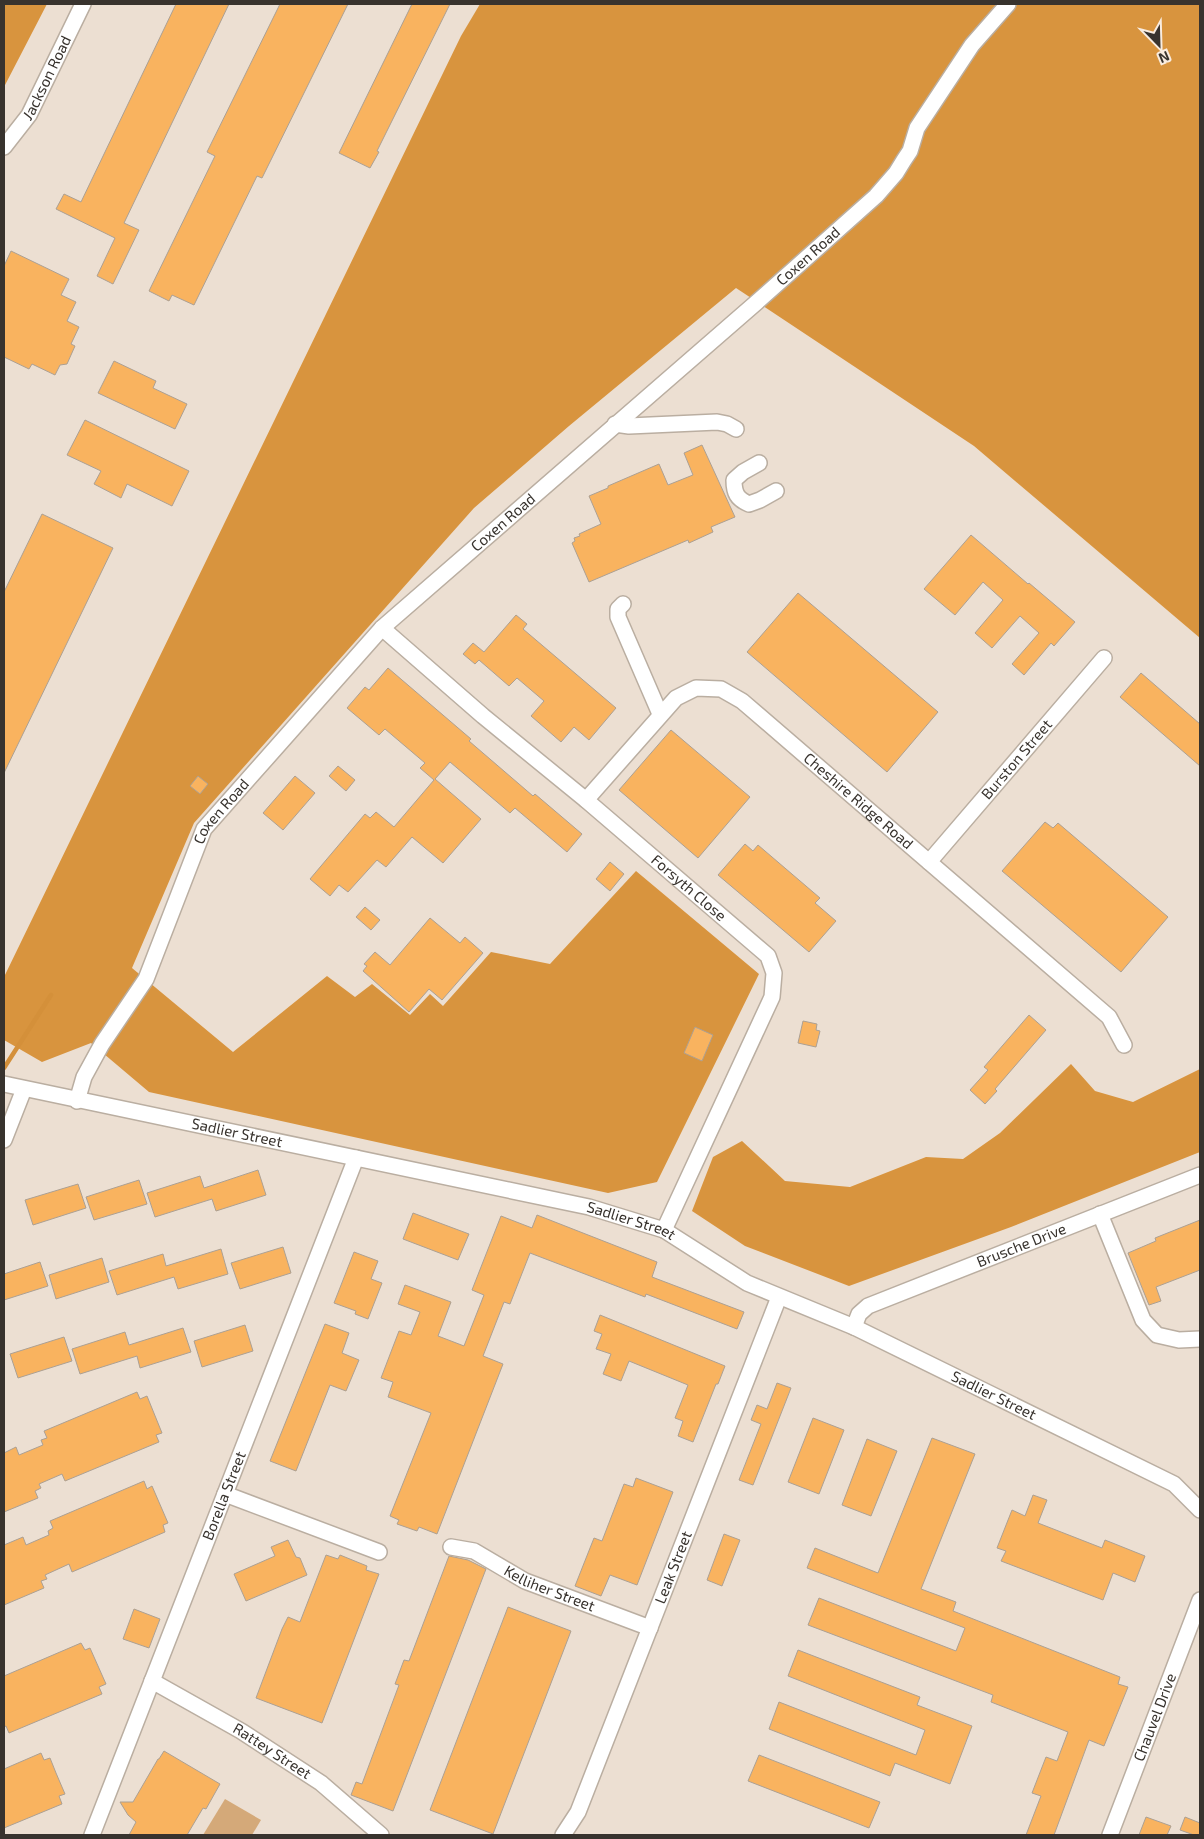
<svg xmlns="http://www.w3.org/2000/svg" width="1204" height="1839" font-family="'Exo 2',sans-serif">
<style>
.green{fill:#d4a979}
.forest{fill:#d8943e}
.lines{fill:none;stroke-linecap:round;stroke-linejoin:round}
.stream{stroke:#d4903a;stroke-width:4.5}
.building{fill:#f9b35f;stroke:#aca093}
.minor-casing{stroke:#baaea1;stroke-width:18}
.minor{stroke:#fff;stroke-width:15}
.labels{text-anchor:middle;stroke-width:4;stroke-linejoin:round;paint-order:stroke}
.street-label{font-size:15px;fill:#38332e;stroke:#f9ecdf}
</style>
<rect width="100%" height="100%" fill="#ecdfd2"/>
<!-- green -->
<path class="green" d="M225 1799 261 1820 252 1835H203Z"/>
<!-- forest -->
<path class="forest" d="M4 4H47L4 87Z
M480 4H1200V638L974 446 736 288 569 426 474 508 194 823 132 968 233 1052 327 976 355 997 372 984 410 1015 430 994 443 1006 491 952 550 964 636 871 759 974 657 1182 608 1193 149 1092 91 1043 42 1062 4 1040V977L461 36Z
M1071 1064 1095 1091 1133 1102 1200 1069V1152L1011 1227 849 1286 745 1246 692 1211 713 1157 742 1141 785 1181 850 1187 926 1157 963 1159 1000 1133Z"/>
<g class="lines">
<!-- stream -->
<path class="stream" d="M4 1068 51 995"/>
</g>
<!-- building -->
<path class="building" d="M176 4H229L124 223 139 230 113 284 97 276 115 238 56 209 64 194 81 202Z
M280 4H348L262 178 257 176 194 305 172 295 169 301 149 291 215 156 207 152Z
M412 4H450L377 151 379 152 370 168 339 153Z
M11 251 69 279 61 295 76 302 67 321 79 327 71 344 75 346 67 364 60 365 55 375 32 364 29 369 4 357V266Z
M114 361 156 381 153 388 187 404 175 429 98 393Z
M85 420 189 471 172 506 127 484 121 498 94 484 101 471 67 455Z
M702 445 735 517 711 527 713 532 689 543 688 540 589 582 572 543 575 541 574 538 580 536 579 534 601 524 589 496 608 488V486L659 464 668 485 693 475 684 453Z
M42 514 113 548 4 773V592Z
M971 535 1028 584 1029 583 1075 622 1054 646 1051 643 1024 675 1012 664 1039 633 1020 616 992 648 975 633 1003 600 983 582 955 615 924 589Z
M798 593 938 712 887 772 747 652Z
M516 615 527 624 523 629 616 708 589 740 574 727 561 742 531 716 544 701 517 678 509 686 479 660 475 664 463 654 473 643 484 652Z
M388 668 471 739 469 741 533 796 535 794 582 834 567 852 515 808 510 813 450 762 435 779 481 819 443 863 412 837 386 867 377 860 348 892 339 885 330 896 310 879 365 814 370 818 376 812 394 827 434 780 420 768 425 763 385 729 379 735 347 708 365 687 369 690Z
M1141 673 1200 724V766L1120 697Z
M671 730 750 797 698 858 619 790Z
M338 766 355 780 346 791 329 776Z
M198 776 208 784 200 794 190 786Z
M295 776 315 793 283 830 263 813Z
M1045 822 1053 828 1058 823 1168 917 1121 972 1002 871Z
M745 844 753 851 758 845 820 898 815 903 836 921 809 952 718 875Z
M610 862 624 874 610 891 596 879Z
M365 907 380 920 371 930 356 917Z
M430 918 460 943 465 937 483 953 442 1000 429 989 409 1012 363 971 367 966 364 964 375 952 390 965Z
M1029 1015 1046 1030 995 1089 997 1091 985 1104 970 1090 988 1070 984 1067Z
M803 1021 817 1024 816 1030 820 1031 816 1047 798 1043Z
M695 1027 713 1035 702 1061 684 1053Z
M258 1170 266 1195 216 1211 212 1199 155 1217 147 1193 200 1176 204 1188Z
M139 1180 147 1204 94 1220 86 1197Z
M78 1184 86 1208 33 1225 25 1200Z
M413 1213 469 1234 458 1260 403 1239Z
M537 1215 657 1262 652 1277 744 1312 737 1329 646 1294 645 1297 530 1253 510 1304 504 1302 483 1356 503 1364 437 1534 419 1527 417 1531 397 1524 399 1520 390 1516 431 1413 388 1397 393 1382 381 1378 399 1331 411 1335 420 1312 398 1304 405 1285 451 1302 438 1336 464 1346 484 1295 472 1290 501 1216 532 1228Z
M1200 1220V1270L1156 1287 1161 1301 1149 1305 1128 1253 1156 1241 1155 1238Z
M283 1247 291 1273 240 1289 231 1263Z
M221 1249 228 1274 178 1289 174 1277 117 1295 109 1271 163 1254 166 1266Z
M354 1252 378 1261 371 1279 382 1283 368 1319 355 1314 356 1311 334 1303Z
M102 1258 109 1282 56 1299 49 1275Z
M40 1262 48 1286 4 1300V1274Z
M600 1315 725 1366 718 1384H716L693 1442 678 1436 683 1421 675 1418 688 1385 629 1361 621 1381 603 1374 611 1354 596 1349 602 1334 594 1331Z
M325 1324 349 1333 342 1353 359 1360 346 1391 330 1385 296 1471 270 1461Z
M245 1325 253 1351 202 1367 194 1341Z
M183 1328 191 1352 140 1368 137 1356 80 1374 72 1349 125 1332 129 1345Z
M64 1337 72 1361 18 1378 10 1354Z
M777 1383 791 1388 753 1485 739 1480 761 1424 751 1420 757 1405 767 1409Z
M137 1392 140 1399 147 1396 162 1433 156 1435 159 1442 65 1481 62 1474 39 1484 41 1488 35 1491 38 1498 4 1512V1453L16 1447 19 1455 43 1445 41 1440 47 1438 44 1431Z
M813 1418 844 1430 819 1494 788 1482Z
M932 1438 975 1454 921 1589 956 1602 953 1611 1120 1677 1118 1684 1128 1687 1104 1746 1089 1740 1054 1835H1026L1041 1796 1032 1793 1046 1757 1057 1761 1068 1732 991 1702 993 1695 808 1625 819 1598 956 1651 965 1628 807 1568 815 1548 878 1573Z
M867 1439 897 1451 871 1516 842 1505Z
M636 1478 673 1492 637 1585 610 1575 601 1596 575 1586 594 1538 602 1541 624 1484 633 1487Z
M144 1481 147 1489 152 1486 168 1523 163 1525 165 1532 72 1572 69 1564 45 1575 47 1579 41 1581 44 1588 4 1605V1545L23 1537 26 1545 49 1535 48 1531 53 1528 50 1521Z
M1033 1495 1047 1500 1038 1523 1102 1548 1105 1540 1145 1556 1135 1582 1113 1573 1103 1600 1001 1561 1006 1551 997 1548 1012 1510 1025 1516Z
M724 1534 740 1540 722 1586 707 1580Z
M288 1540 296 1557 300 1558 307 1575 246 1601 234 1574 275 1556 271 1547Z
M326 1555 338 1559 340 1555 367 1566 366 1570 379 1574 322 1723 256 1698 282 1629 288 1617 300 1622Z
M449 1556 468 1560 486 1569 393 1811 351 1795 356 1782 362 1784 399 1685 395 1684 404 1660 409 1661Z
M508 1607 571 1631 493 1834 430 1810Z
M134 1609 160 1619 149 1648 123 1639Z
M81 1643 85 1650 90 1648 106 1684 99 1687 102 1694 9 1733 6 1726 4 1727V1676Z
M798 1650 920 1697 917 1705 972 1726 950 1784 895 1763 890 1776 769 1729 779 1702 916 1755 925 1730 788 1676Z
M164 1751 220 1784 206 1809 203 1808 187 1835H129L136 1822 128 1815 120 1802H133L158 1759H159Z
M41 1753 44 1760 50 1758 56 1773 65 1794 59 1796 62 1804 4 1828V1769Z
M759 1755 880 1802 869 1828 748 1781Z
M1146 1817 1171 1826 1167 1835H1139Z
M1185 1817 1200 1823V1835H1194L1180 1830Z"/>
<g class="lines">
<defs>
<g id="minor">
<path id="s1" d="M4 147 29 115 83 4"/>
<path d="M615 424 629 426 717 422 727 424 736 429"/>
<path d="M759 463 743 472 734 480C734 493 737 499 749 504L760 500 776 491"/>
<path d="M623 604 618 609V617L660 714"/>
<path id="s2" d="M382 628 483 716 586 800 768 956 774 973 772 997 664 1230"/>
<path id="s3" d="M586 800 676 698 696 688 721 689 742 701 1109 1017 1124 1045"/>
<path id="s4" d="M929 862 1104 658"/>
<path id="s5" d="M4 1084 589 1207 664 1230 747 1283 854 1327 1174 1484 1200 1510"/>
<path id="s6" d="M77 1101 84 1077 102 1044 146 979 204 829 382 628 757 302 876 196 896 173 904 160 910 151 917 128 972 45 1008 4"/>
<path d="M4 1140 24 1089"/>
<path d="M1100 1214 1143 1320 1157 1335 1179 1340 1200 1339"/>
<path id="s7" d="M854 1327 859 1314 868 1306 1200 1175"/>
<path d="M225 1494 379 1552"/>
<path id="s8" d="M451 1547 474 1551 525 1581 650 1628"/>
<path id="s9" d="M152 1681 241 1731 321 1783 381 1835"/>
<path id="s10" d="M92 1835 356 1158"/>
<path id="s11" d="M563 1835 578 1812 779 1297"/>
<path id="s12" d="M1110 1835 1200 1600"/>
</g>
</defs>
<!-- minor casing -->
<use href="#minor" class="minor-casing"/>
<!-- minor -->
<use href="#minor" class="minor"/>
</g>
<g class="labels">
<!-- street labels -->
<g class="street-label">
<text dy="5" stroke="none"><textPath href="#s1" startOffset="82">Jackson Road</textPath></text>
<text dy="5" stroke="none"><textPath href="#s6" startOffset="1136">Coxen Road</textPath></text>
<text dy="5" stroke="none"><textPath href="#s6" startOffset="731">Coxen Road</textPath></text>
<text dy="5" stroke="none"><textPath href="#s4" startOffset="135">Burston Street</textPath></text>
<text dy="5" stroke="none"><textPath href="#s3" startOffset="361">Cheshire Ridge Road</textPath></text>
<text dy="5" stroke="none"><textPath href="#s6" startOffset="326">Coxen Road</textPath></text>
<text dy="5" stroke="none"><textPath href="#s2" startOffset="402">Forsyth Close</textPath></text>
<text dy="5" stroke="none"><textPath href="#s5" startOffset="238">Sadlier Street</textPath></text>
<text dy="5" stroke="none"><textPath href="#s5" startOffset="642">Sadlier Street</textPath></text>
<text dy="5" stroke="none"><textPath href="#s7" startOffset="191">Brusche Drive</textPath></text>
<text dy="5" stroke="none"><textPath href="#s5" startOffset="1046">Sadlier Street</textPath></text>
<text dy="5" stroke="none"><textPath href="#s10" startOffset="364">Borella Street</textPath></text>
<text dy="5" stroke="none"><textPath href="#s11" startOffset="290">Leak Street</textPath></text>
<text dy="5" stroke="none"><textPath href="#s8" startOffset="108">Kelliher Street</textPath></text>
<text dy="5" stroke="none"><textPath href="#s12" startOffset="126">Chauvel Drive</textPath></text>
<text dy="5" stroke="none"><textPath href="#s9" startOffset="139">Rattey Street</textPath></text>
</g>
</g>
<!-- border -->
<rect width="1204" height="1839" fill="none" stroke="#38332e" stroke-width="10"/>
<!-- north arrow -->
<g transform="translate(1159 45) rotate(157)" stroke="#f9ecdf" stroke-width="4" paint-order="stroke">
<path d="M0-4L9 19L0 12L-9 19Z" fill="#38332e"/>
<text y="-8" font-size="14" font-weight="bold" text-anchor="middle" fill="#38332e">N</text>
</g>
</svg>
